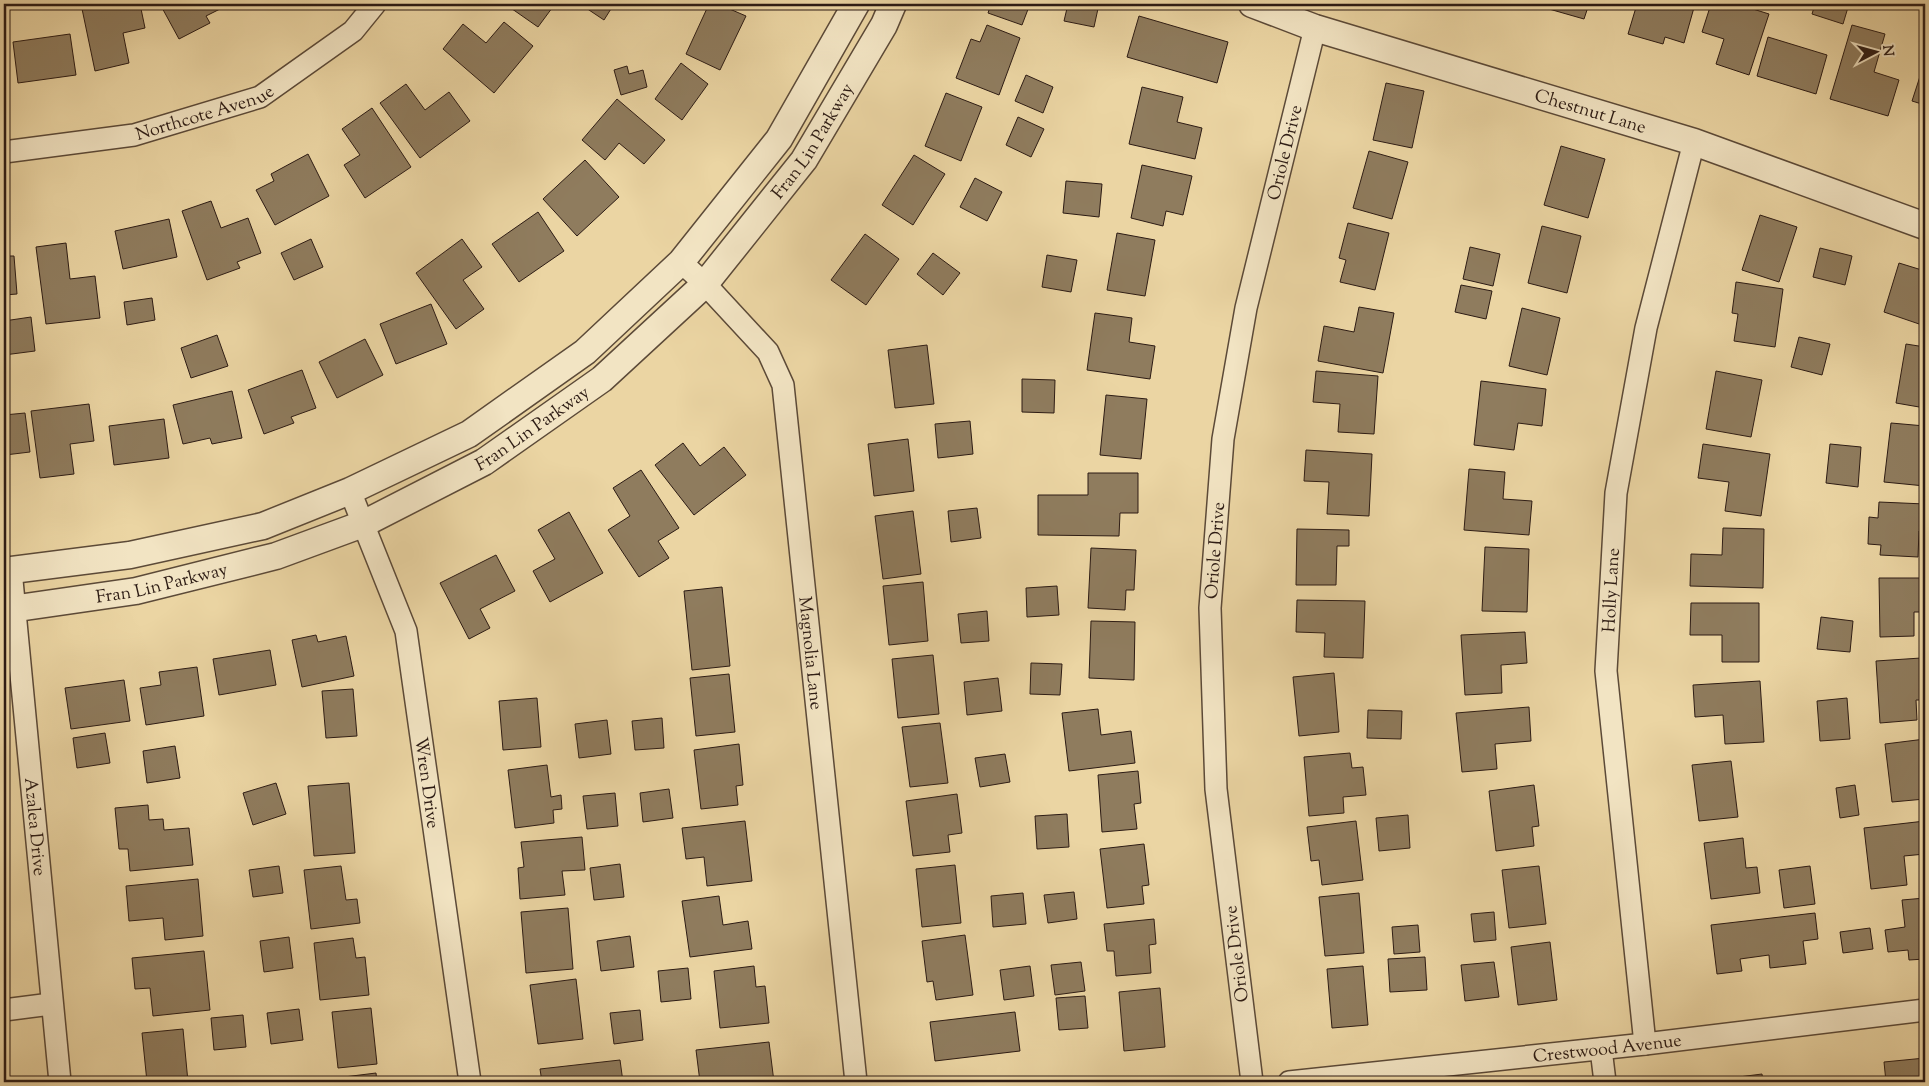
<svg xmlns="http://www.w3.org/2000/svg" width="1929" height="1086" font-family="'Sorts Mill Goudy',serif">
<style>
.building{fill:#8f7c5e;stroke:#2c1b14}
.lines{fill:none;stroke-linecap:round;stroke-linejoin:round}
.minor-casing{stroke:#5c4a38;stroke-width:24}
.tertiary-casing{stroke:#5c4a38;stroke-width:29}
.minor{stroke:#f2e4c3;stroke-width:21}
.tertiary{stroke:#f2e4c3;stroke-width:26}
.labels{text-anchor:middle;stroke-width:5;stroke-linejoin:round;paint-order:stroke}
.street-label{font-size:18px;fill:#2c1b14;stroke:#f2e4c3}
</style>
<rect width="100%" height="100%" fill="#ebd5a3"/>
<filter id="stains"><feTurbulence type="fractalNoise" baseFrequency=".004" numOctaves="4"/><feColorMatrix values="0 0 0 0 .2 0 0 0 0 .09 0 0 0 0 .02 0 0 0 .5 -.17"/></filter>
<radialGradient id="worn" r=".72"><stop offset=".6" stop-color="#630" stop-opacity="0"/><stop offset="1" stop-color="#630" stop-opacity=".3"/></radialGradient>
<!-- building -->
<path class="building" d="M81 4H140L145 28 123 33 129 63 95 71Z
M160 4H230L206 16 210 23 179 39Z
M505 4H555L538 27Z
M580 4H614L604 20Z
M709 4H718L746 16 720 70 686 54Z
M991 4H1030L1022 25 988 13Z
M1068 4H1099L1094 27 1064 21Z
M1551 4H1589L1584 19 1549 9Z
M1637 4H1695L1684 43 1665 37 1663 44 1628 34Z
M1711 4H1737L1769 14 1749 75 1716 64 1724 39 1702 32Z
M1815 4H1849L1843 24 1812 14Z
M1139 16 1228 42 1217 83 1127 57Z
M504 22 533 46 494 93 443 49 463 24 486 43Z
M987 25 1020 38 999 95 956 78 971 39 980 42Z
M1852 25 1885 34 1874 72 1899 80 1888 116 1830 99Z
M70 34 76 75 18 83 13 42Z
M1768 37 1827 55 1816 94 1757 76Z
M681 63 708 84 682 120 655 99Z
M1924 64 1925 65V105L1912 101Z
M627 66 629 74 643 70 647 87 621 95 614 70Z
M1026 75 1053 87 1043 113 1015 101Z
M1386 83 1424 91 1412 148 1373 140Z
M406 84 425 110 449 92 470 121 420 158 380 103Z
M1142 87 1183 97 1177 122 1202 128 1195 159 1129 144Z
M946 93 982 107 961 161 925 146Z
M617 99 665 140 644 164 619 143 605 160 582 140Z
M372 108 411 167 365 198 344 165 360 155 342 129Z
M1018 117 1044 129 1031 157 1006 145Z
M1561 146 1605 159 1588 218 1544 205Z
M1369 151 1408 162 1392 219 1353 208Z
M308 154 329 196 275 225 256 190 274 181 271 174Z
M914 155 945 174 913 225 882 205Z
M585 160 619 197 577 236 543 199Z
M1142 165 1192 176 1183 215 1166 211 1163 226 1131 218Z
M975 178 1002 192 987 221 960 207Z
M1066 181 1102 184 1099 217 1063 213Z
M211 201 221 228 248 218 261 253 237 262 240 268 207 280 182 211Z
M538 212 564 251 519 282 492 244Z
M1760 215 1797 227 1779 282 1742 270Z
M169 219 177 257 123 269 115 231Z
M1348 223 1389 233 1375 290 1340 282 1346 260 1339 258Z
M1542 226 1581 236 1567 293 1528 283Z
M1117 233 1155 240 1145 296 1107 290Z
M865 234 899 259 866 305 831 280Z
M311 239 323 267 294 280 281 253Z
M462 239 482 267 463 280 484 309 456 329 416 273Z
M66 243 70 279 95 276 100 318 46 324 36 247Z
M1470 247 1500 254 1493 286 1463 279Z
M1820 248 1852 256 1845 285 1813 277Z
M933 253 960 273 943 295 917 274Z
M1047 255 1077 260 1071 292 1042 287Z
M4 256H14L17 294 4 295Z
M1899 263 1925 271V326L1884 312Z
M1736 282 1783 289 1775 347 1734 341 1738 314 1732 313Z
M1461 285 1492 291 1486 319 1455 312Z
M152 298 155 320 127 325 124 302Z
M431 304 447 344 396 364 380 324Z
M1359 307 1394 313 1383 373 1318 361 1324 326 1354 332Z
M1522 308 1560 318 1547 375 1509 366Z
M1095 313 1132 318 1129 342 1155 346 1150 379 1087 370Z
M31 317 35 351 4 355V321Z
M217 335 228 366 191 378 181 348Z
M1799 337 1830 344 1822 375 1791 367Z
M365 339 383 375 337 398 319 362Z
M1906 344 1925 347V408L1896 403Z
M927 345 934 404 895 408 888 350Z
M302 370 316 408 291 417 294 423 264 434 248 390Z
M1316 371 1378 376 1374 434 1338 432 1340 404 1313 402Z
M1716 371 1762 380 1751 437 1706 429Z
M1022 379 1055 380 1054 413 1022 412Z
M1481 381 1546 389 1542 426 1518 423 1514 450 1474 445Z
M232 391 242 438 212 444 210 438 183 444 173 405Z
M1106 395 1147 399 1141 459 1100 455Z
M89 404 94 441 70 444 74 474 40 478 31 411Z
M25 413 30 452 5 455 8 483H4V415Z
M164 419 169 458 114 465 109 426Z
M970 421 973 454 938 458 935 424Z
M1891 423 1925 426V486L1884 482Z
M908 439 914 491 874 496 868 444Z
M683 443 700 466 724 447 746 475 694 515 655 465Z
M1703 444 1770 454 1761 516 1725 511 1729 482 1698 478Z
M1830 444 1861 447 1858 487 1826 483Z
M1306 450 1372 454 1369 516 1327 514 1329 482 1304 481Z
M1469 469 1505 472 1503 499 1532 501 1529 535 1464 530Z
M641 470 679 528 658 541 669 558 639 577 608 530 630 516 613 488Z
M1088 473H1138V513H1120L1119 536 1038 535V495H1088Z
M1879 502 1925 504V532L1919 531 1918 557 1880 555 1881 545 1868 544 1869 517 1878 518Z
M977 508 981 538 951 542 948 511Z
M913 511 921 574 883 579 875 516Z
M569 512 603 573 550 602 533 571 555 559 538 530Z
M1723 528 1764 529 1763 588 1690 586 1691 554 1722 555Z
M1297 529 1349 530V546H1337L1336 585H1296Z
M1485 547 1529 549 1527 612 1482 611Z
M1091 548 1136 550 1134 590H1126L1125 610 1088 608Z
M496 555 515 591 480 609 490 628 469 639 440 583Z
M1879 578H1921L1922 612H1914V636L1880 637Z
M923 582 928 641 889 645 883 586Z
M1057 586 1059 615 1027 617 1026 588Z
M722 587 730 666 692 670 684 591Z
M1297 600 1365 601 1363 658 1324 657 1325 633 1296 632Z
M1691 603H1759V662H1722V635H1690Z
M987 611 989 641 961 643 958 614Z
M1821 617 1853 621 1850 652 1817 649Z
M1091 621 1135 622 1134 680 1089 678Z
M1525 632 1527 663 1501 665 1502 693 1465 695 1461 635Z
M316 635 318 642 346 636 354 676 302 687 292 640Z
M270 650 276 685 219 695 213 659Z
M933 655 939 714 898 718 892 659Z
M1921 658 1924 700H1916L1917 720 1880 723 1876 661Z
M1031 663 1062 664 1060 695 1030 694Z
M197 667 204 716 146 725 140 688 161 685 159 672Z
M1334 673 1339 732 1299 736 1293 677Z
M729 674 735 732 696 736 690 678Z
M998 678 1002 711 967 715 964 682Z
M124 680 130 721 71 729 65 688Z
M1760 681 1764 742 1725 744 1723 715 1695 717 1693 685Z
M353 689 357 736 326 738 322 691Z
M537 698 541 747 503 750 499 701Z
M1847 698 1850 739 1820 741 1817 701Z
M1529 707 1531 741 1495 744 1497 769 1462 772 1456 713Z
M1098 709 1101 735 1131 731 1135 763 1069 771 1062 713Z
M1368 710 1402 711 1401 739 1367 738Z
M662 718 664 748 635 750 632 721Z
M607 720 611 754 579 758 575 724Z
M940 723 948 783 910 787 902 727Z
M105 733 110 763 77 768 73 738Z
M1925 739V774H1924L1925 799 1892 802 1885 744Z
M739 744 743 785 736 786 738 805 701 809 694 750Z
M175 746 180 778 147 783 143 751Z
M1350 753 1352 768 1363 767 1366 795 1343 797 1344 813 1309 816 1304 757Z
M1005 754 1010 782 980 787 975 758Z
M1731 761 1738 817 1699 821 1692 765Z
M547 765 551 797 561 795 562 809 553 810 554 823 515 828 508 770Z
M1138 771 1141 803 1134 804 1137 829 1102 832 1098 775Z
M276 783 286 814 253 825 243 793Z
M349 783 355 853 314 856 308 786Z
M1534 785 1539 826 1532 827 1534 846 1496 851 1489 791Z
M1855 785 1859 815 1840 818 1836 788Z
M669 789 673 818 643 822 640 793Z
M615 793 618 826 587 829 583 796Z
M957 794 962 833 948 835 950 852 913 856 906 801Z
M148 805 149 820 163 819 164 830 189 828 193 865 130 871 128 849H119L115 808Z
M1067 814 1069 847 1037 849 1035 816Z
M1408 815 1410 848 1379 851 1376 818Z
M745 821 752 881 707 886 704 857 686 859 682 828Z
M1356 821 1363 880 1322 885 1319 860 1311 861 1307 827Z
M1925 821V854L1904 856 1907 885 1871 889 1864 828Z
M582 837 585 870 562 871 565 895 520 899 518 868 524 867 521 842Z
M1743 838 1746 868 1757 867 1760 893 1711 899 1704 843Z
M1144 844 1149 885 1142 886 1144 904 1107 908 1100 849Z
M620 864 624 897 594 900 590 868Z
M955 865 961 923 922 927 916 869Z
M279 866 283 893 253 897 249 870Z
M341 866 346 900 357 899 360 923 311 929 304 870Z
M1539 866 1546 924 1509 928 1502 870Z
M1810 866 1815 904 1784 908 1779 870Z
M198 879 203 936 165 940 163 918 129 921 126 886Z
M1074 892 1077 919 1048 923 1044 895Z
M1023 893 1026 924 993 927 991 896Z
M1359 893 1364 953 1325 956 1319 897Z
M719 896 723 925 748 921 752 949 690 957 682 901Z
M1925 898V959L1909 960 1908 950 1888 952 1885 930 1905 927 1902 900Z
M568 908 573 969 526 973 521 912Z
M1494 912 1496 940 1474 942 1471 914Z
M1815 913 1818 939 1803 941 1806 964 1770 968 1769 955 1740 959 1742 971 1717 974 1711 925Z
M1154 919 1156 944 1149 945 1151 973 1116 976 1114 951H1107L1104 924Z
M1418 925 1420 952 1394 954 1392 927Z
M1870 928 1873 949 1843 953 1840 932Z
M965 935 973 995 936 1000 933 981 927 982 922 941Z
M630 936 634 967 601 971 597 941Z
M289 937 293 968 264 972 260 941Z
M353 938 356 958 365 957 369 995 320 1000 314 943Z
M1550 942 1557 1000 1518 1005 1511 947Z
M204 951 210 1010 153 1016 150 988 135 989 132 958Z
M1425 957 1427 990 1390 992 1388 959Z
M1081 962 1085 991 1055 995 1051 965Z
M1494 962 1499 997 1465 1001 1461 965Z
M754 966 756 987 765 986 769 1023 720 1028 714 971Z
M1030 966 1034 996 1004 1000 1000 970Z
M1363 966 1368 1025 1332 1028 1327 969Z
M688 968 691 999 661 1002 658 971Z
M576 979 583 1039 538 1044 530 985Z
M1160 988 1165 1047 1124 1051 1119 992Z
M1085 996 1088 1028 1059 1030 1056 998Z
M371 1008 377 1064 338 1068 332 1012Z
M299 1009 303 1040 271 1044 267 1013Z
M640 1010 643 1040 614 1044 610 1013Z
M1015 1012 1020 1051 935 1061 930 1022Z
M243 1015 246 1047 214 1050 211 1018Z
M183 1029 188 1082H147L142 1033Z
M769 1042 774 1082H700L696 1050Z
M1925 1058V1082H1886L1884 1062Z
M620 1060 623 1082H542L540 1069Z
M376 1073 377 1082H337L336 1078Z
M1762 1074 1763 1082H1723V1079Z"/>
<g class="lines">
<defs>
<g id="minor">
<path id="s1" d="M4 152 134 135 260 97 353 31 375 4"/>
<path id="s2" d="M681 262 705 284 768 352 783 385 856 1082"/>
<path id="s3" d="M350 491 406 631 470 1082"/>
<path id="s4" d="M11 570 60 1082"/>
<path d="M4 1010 51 1004"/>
<path id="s5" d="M1645 1044 1606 671 1616 493 1646 328 1694 142"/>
<path d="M1601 1049 1605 1082"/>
<path id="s6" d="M1252 1082 1216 789 1210 608 1223 439 1246 308 1315 28"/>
<path id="s7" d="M1289 1082 1645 1044 1925 1010"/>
</g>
<g id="tertiary">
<path id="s8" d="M1252 4 1315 28 1694 142 1925 226"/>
<path d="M4 571 130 555 263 526 350 491 469 434 585 352 681 262 779 139 856 4"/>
<path id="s9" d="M4 610 136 591 276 556 363 524 484 462 602 379 705 284 804 160 884 25 893 4"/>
</g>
</defs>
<!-- minor casing -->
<use href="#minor" class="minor-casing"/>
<!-- tertiary casing -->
<use href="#tertiary" class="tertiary-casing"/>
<!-- minor -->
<use href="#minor" class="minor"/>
<!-- tertiary -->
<use href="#tertiary" class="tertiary"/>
</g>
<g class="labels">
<!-- street labels -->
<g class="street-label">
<text dy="6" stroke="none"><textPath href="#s1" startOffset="205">Northcote Avenue</textPath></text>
<text dy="6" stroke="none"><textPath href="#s8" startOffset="355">Chestnut Lane</textPath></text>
<text dy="6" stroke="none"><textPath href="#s9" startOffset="970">Fran Lin Parkway</textPath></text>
<text dy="6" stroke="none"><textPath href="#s6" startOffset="939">Oriole Drive</textPath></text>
<text dy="6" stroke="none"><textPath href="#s9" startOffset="565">Fran Lin Parkway</textPath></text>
<text dy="6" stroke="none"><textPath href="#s6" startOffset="534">Oriole Drive</textPath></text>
<text dy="6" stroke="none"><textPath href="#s9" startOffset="160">Fran Lin Parkway</textPath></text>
<text dy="6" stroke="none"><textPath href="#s5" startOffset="456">Holly Lane</textPath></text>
<text dy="6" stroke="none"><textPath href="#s2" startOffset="431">Magnolia Lane</textPath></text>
<text dy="6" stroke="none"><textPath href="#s3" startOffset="304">Wren Drive</textPath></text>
<text dy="6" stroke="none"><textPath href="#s4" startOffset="258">Azalea Drive</textPath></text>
<text transform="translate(1236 954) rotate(-97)" y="6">Oriole Drive</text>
<text dy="6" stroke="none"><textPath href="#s7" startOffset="320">Crestwood Avenue</textPath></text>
</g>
</g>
<!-- margin -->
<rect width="1929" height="1086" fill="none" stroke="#ebd5a3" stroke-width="20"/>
<rect x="5" y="5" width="1919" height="1076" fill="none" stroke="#2c1b14" stroke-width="2.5"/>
<rect x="10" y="10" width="1909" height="1066" fill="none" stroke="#2c1b14"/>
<!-- north arrow -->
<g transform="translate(1876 52) rotate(84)" stroke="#f2e4c3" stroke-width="4" paint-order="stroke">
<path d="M0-4L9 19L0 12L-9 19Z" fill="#2c1b14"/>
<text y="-8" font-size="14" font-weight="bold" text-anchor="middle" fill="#2c1b14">N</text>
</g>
<rect width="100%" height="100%" filter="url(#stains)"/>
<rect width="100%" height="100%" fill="url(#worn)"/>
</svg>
